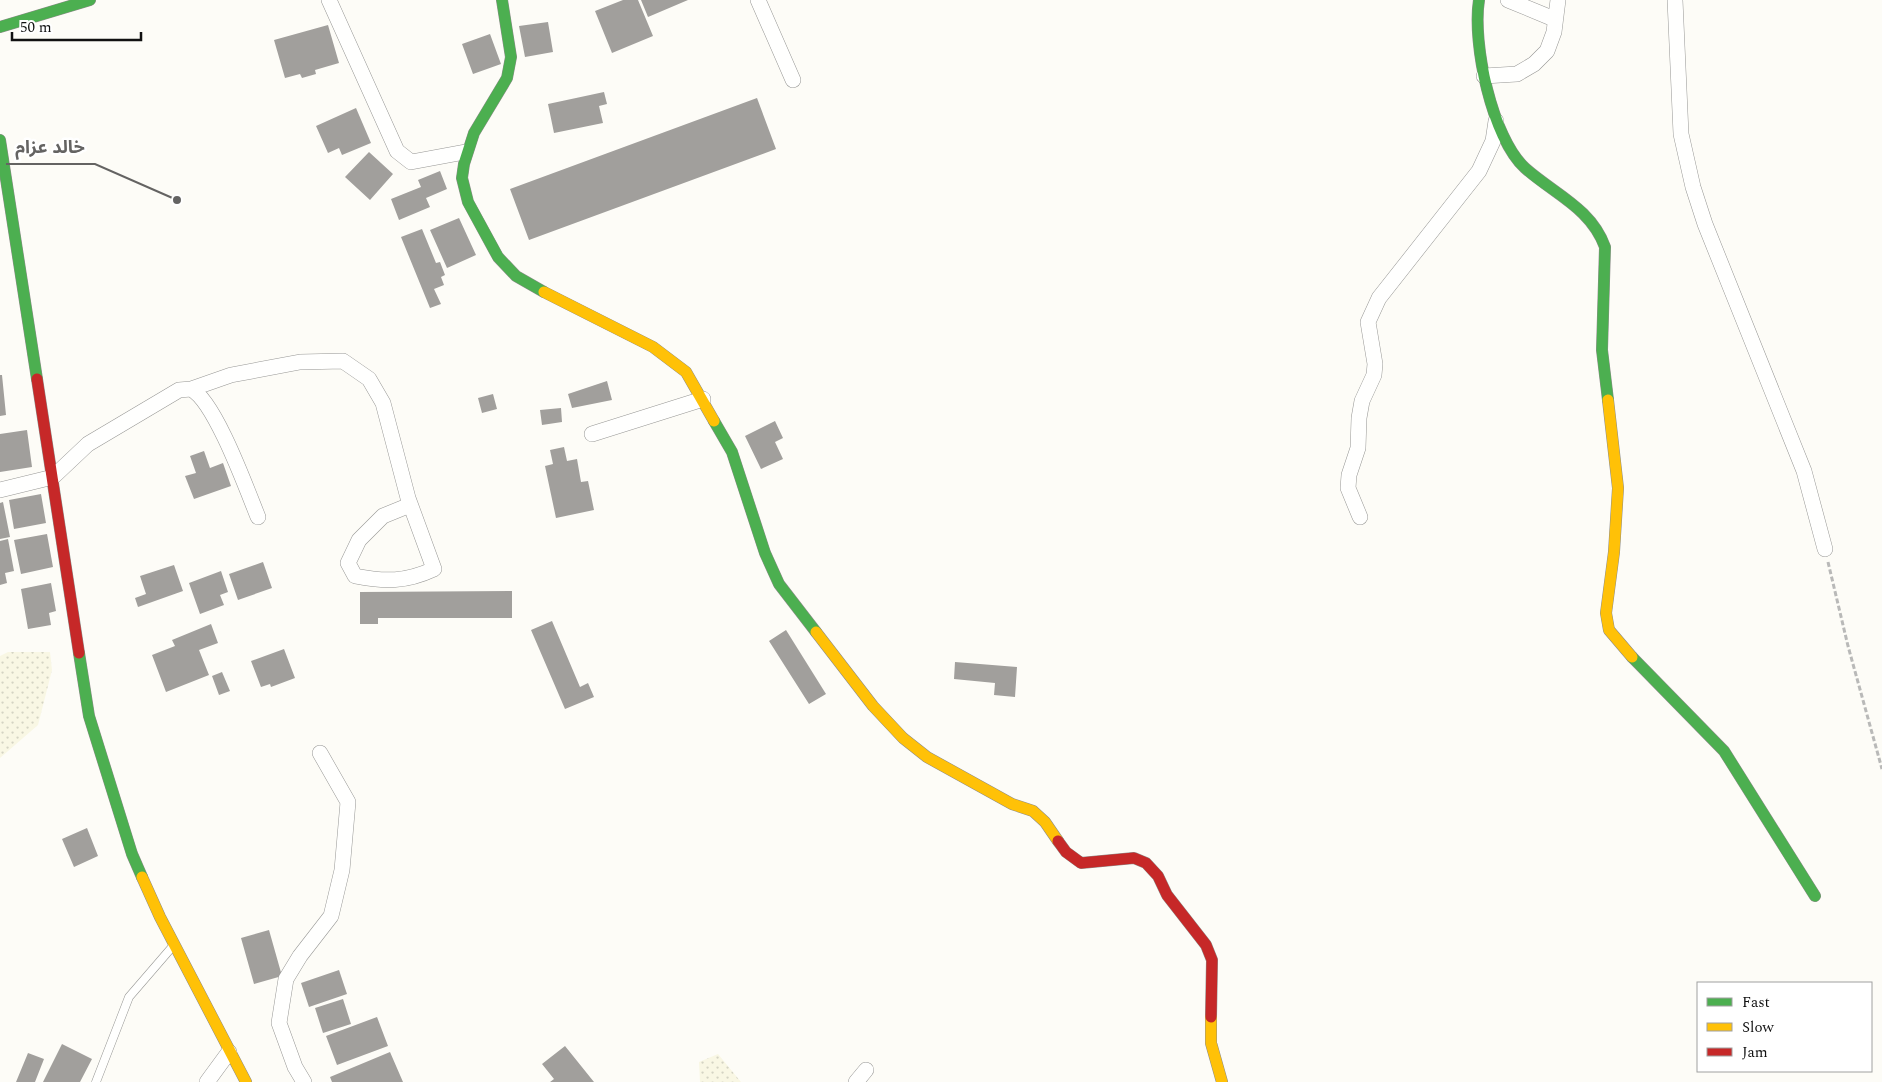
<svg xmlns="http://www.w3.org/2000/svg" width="1882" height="1082" font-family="Spectral,'Noto Sans Arabic',serif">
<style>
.farmland{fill:url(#farmland-dots)}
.building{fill:#a19f9c}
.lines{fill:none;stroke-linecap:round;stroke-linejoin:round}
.lane-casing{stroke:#979795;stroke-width:9}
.street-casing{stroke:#979795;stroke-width:16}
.fast-casing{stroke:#8e8d8b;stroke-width:12}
.slow-casing{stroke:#8e8d8b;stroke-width:12}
.jam-casing{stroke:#8e8d8b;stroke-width:12}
.path{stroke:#b9b9b8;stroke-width:3;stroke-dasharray:5 2.5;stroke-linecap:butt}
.lane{stroke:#fffffe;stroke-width:8}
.street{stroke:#fffffe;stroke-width:15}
.fast{stroke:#4caf50;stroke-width:11}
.slow{stroke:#ffc107;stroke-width:11}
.jam{stroke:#c62828;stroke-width:11}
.leader{fill:none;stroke:#646362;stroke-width:2}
.callout-dot{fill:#646362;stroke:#fff;stroke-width:2}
.callout-label{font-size:18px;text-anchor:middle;font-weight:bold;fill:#646362;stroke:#fff;stroke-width:5;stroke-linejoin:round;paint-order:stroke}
</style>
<defs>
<pattern id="farmland-dots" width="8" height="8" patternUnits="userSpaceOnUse" patternTransform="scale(1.25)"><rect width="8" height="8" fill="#f9f7e4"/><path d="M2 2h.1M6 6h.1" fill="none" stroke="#d4d3c3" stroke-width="1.8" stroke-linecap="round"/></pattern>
</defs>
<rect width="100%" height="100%" fill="#fdfcf7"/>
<!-- farmland -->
<path class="farmland" d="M8 652H50L52 670 38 725 0 758V656Z
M718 1054 741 1082H700L699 1062Z"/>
<!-- building -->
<path class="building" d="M623 0H638L653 36 612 53 595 11Z
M641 0H688L648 17Z
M548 22 553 52 525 57 519 26Z
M328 25 339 63 315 70 316 74 302 78 300 74 285 78 274 40Z
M490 34 501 64 473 74 462 44Z
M604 92 607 104 599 106 603 123 554 133 548 104Z
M757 98 776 149 529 240 510 189Z
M356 108 371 143 342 155 339 148 328 153 316 126Z
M369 152 393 174 370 200 345 177Z
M440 171 447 189 426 198 430 207 399 220 391 199 421 187 418 180Z
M459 218 476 255 447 268 430 230Z
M422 229 436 263 440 262 445 275 441 277 444 285 434 289 441 304 430 308 401 237Z
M0 375H2L6 415 0 416Z
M607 381 612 400 572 408 568 394Z
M493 394 497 409 482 413 478 398Z
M561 408 562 422 542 425 540 410Z
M775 421 783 438 775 442 783 459 761 469 745 436Z
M27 430 32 467 0 472V434Z
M564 447 567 461 577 459 581 482 588 481 594 510 556 518 545 466 553 464 550 450Z
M204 451 210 468 223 463 231 486 194 499 185 476 196 473 190 456Z
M41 494 46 523 14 529 9 500Z
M3 502 10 537 0 539V503Z
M47 534 53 567 21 574 14 540Z
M8 539 14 571 5 573 7 583 0 585V541Z
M263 562 272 588 238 600 229 574Z
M174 565 183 591 138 607 135 598 146 594 140 576Z
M221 571 228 592 220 595 224 605 200 614 189 583Z
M51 583 56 611 49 613 51 625 28 629 21 589Z
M512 591V618H378V624H360V592Z
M552 621 580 687 588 683 594 697 565 709 531 630Z
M211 624 218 643 199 650 209 675 166 692 152 655 175 646 172 640Z
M786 630 826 694 809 704 769 641Z
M284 649 295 678 271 687 270 684 261 687 251 661Z
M955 662 1017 667 1015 697 994 695 995 683 954 679Z
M222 672 230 691 219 695 212 676Z
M87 828 98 856 74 867 62 839Z
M269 930 282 976 254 984 241 938Z
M339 970 347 994 309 1007 301 983Z
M343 999 351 1024 323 1033 315 1008Z
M377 1017 388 1046 337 1065 326 1036Z
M62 1044 92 1059 80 1082H43Z
M565 1046 594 1082H550L554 1079 542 1064Z
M390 1052 403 1082H332L330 1077Z
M28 1053 44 1059 35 1082H16Z"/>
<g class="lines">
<defs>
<path id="lane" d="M96 1082 129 997 173 946"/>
<path id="street" d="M329 0 397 151 411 162 465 152
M758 0 793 80
M1508 0 1554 19
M1675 0 1681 134 1693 187 1705 224 1804 471 1825 549
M1484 76 1517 74 1534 64 1547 51 1554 32 1558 0
M191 389C215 401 247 490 258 517
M592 434 703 399
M0 490 53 477 88 444 179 390 191 389 231 375 300 362 343 361 369 379 383 403 408 498 410 505 383 516 359 540 348 563 355 576C385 582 406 582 434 569L408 498
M1360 517 1348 488 1349 475 1358 448 1359 418 1362 401 1374 375 1375 364 1368 322 1379 298 1479 171 1493 141 1496 121
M207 1082 229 1052
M304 1082 295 1067 279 1023 286 979 300 956 331 916 342 870 348 802 320 753
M856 1082 866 1070"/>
<path id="fast" d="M502 0 511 57 507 78 474 133 464 164 462 178 468 202 498 257 516 276 544 292
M1479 0C1472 43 1492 138 1525 168 1554 194 1591 208 1605 247L1602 350 1608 400
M0 27 90 0
M0 140 37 379
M714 421 732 452 765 553 779 584 816 632
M79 653 89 716 132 854 142 877
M1632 657 1724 751 1815 896"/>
<path id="slow" d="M544 292 653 347 686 372 714 421
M1608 400 1618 488 1614 552 1606 613 1609 630 1632 657
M816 632 873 706 903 738 927 757 1012 804 1033 811 1045 822 1058 841
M142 877 160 917 246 1082
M1211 1017V1043L1222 1082"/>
<path id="jam" d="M37 379 79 653
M1058 841 1066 852 1081 863 1134 858 1146 863 1158 876 1167 895 1206 945 1212 960 1211 1017"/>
</defs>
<!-- lane casing -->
<use href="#lane" class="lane-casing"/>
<!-- street casing -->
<use href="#street" class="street-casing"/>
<!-- fast casing -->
<use href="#fast" class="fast-casing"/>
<!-- slow casing -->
<use href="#slow" class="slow-casing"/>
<!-- jam casing -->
<use href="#jam" class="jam-casing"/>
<!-- path -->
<path class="path" d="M1828 562 1848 646 1882 769"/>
<!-- lane -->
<use href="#lane" class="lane"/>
<!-- street -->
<use href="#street" class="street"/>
<!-- fast -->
<use href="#fast" class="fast"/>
<!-- slow -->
<use href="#slow" class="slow"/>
<!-- jam -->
<use href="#jam" class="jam"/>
</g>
<!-- callouts -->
<path class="leader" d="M177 200L95 164H6"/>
<circle class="callout-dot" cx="177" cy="200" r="5"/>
<g class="callout-label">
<text x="50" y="153">خالد عزام</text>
</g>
<!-- legend -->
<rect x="1697" y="982" width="175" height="90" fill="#ffffff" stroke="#a0a0a0"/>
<rect x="1707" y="998" width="25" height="8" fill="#4caf50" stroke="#a0a0a0"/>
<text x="1742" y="1007" font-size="15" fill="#111111">Fast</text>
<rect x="1707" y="1023" width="25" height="8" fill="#ffc107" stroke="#a0a0a0"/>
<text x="1742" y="1032" font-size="15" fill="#111111">Slow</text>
<rect x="1707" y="1048" width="25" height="8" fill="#c62828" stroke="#a0a0a0"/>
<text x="1742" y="1057" font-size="15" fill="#111111">Jam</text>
<!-- scale -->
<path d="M12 32v8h129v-8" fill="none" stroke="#111111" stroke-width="2.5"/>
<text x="20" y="32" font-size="15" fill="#111111" stroke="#ffffff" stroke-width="4" paint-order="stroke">50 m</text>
</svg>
